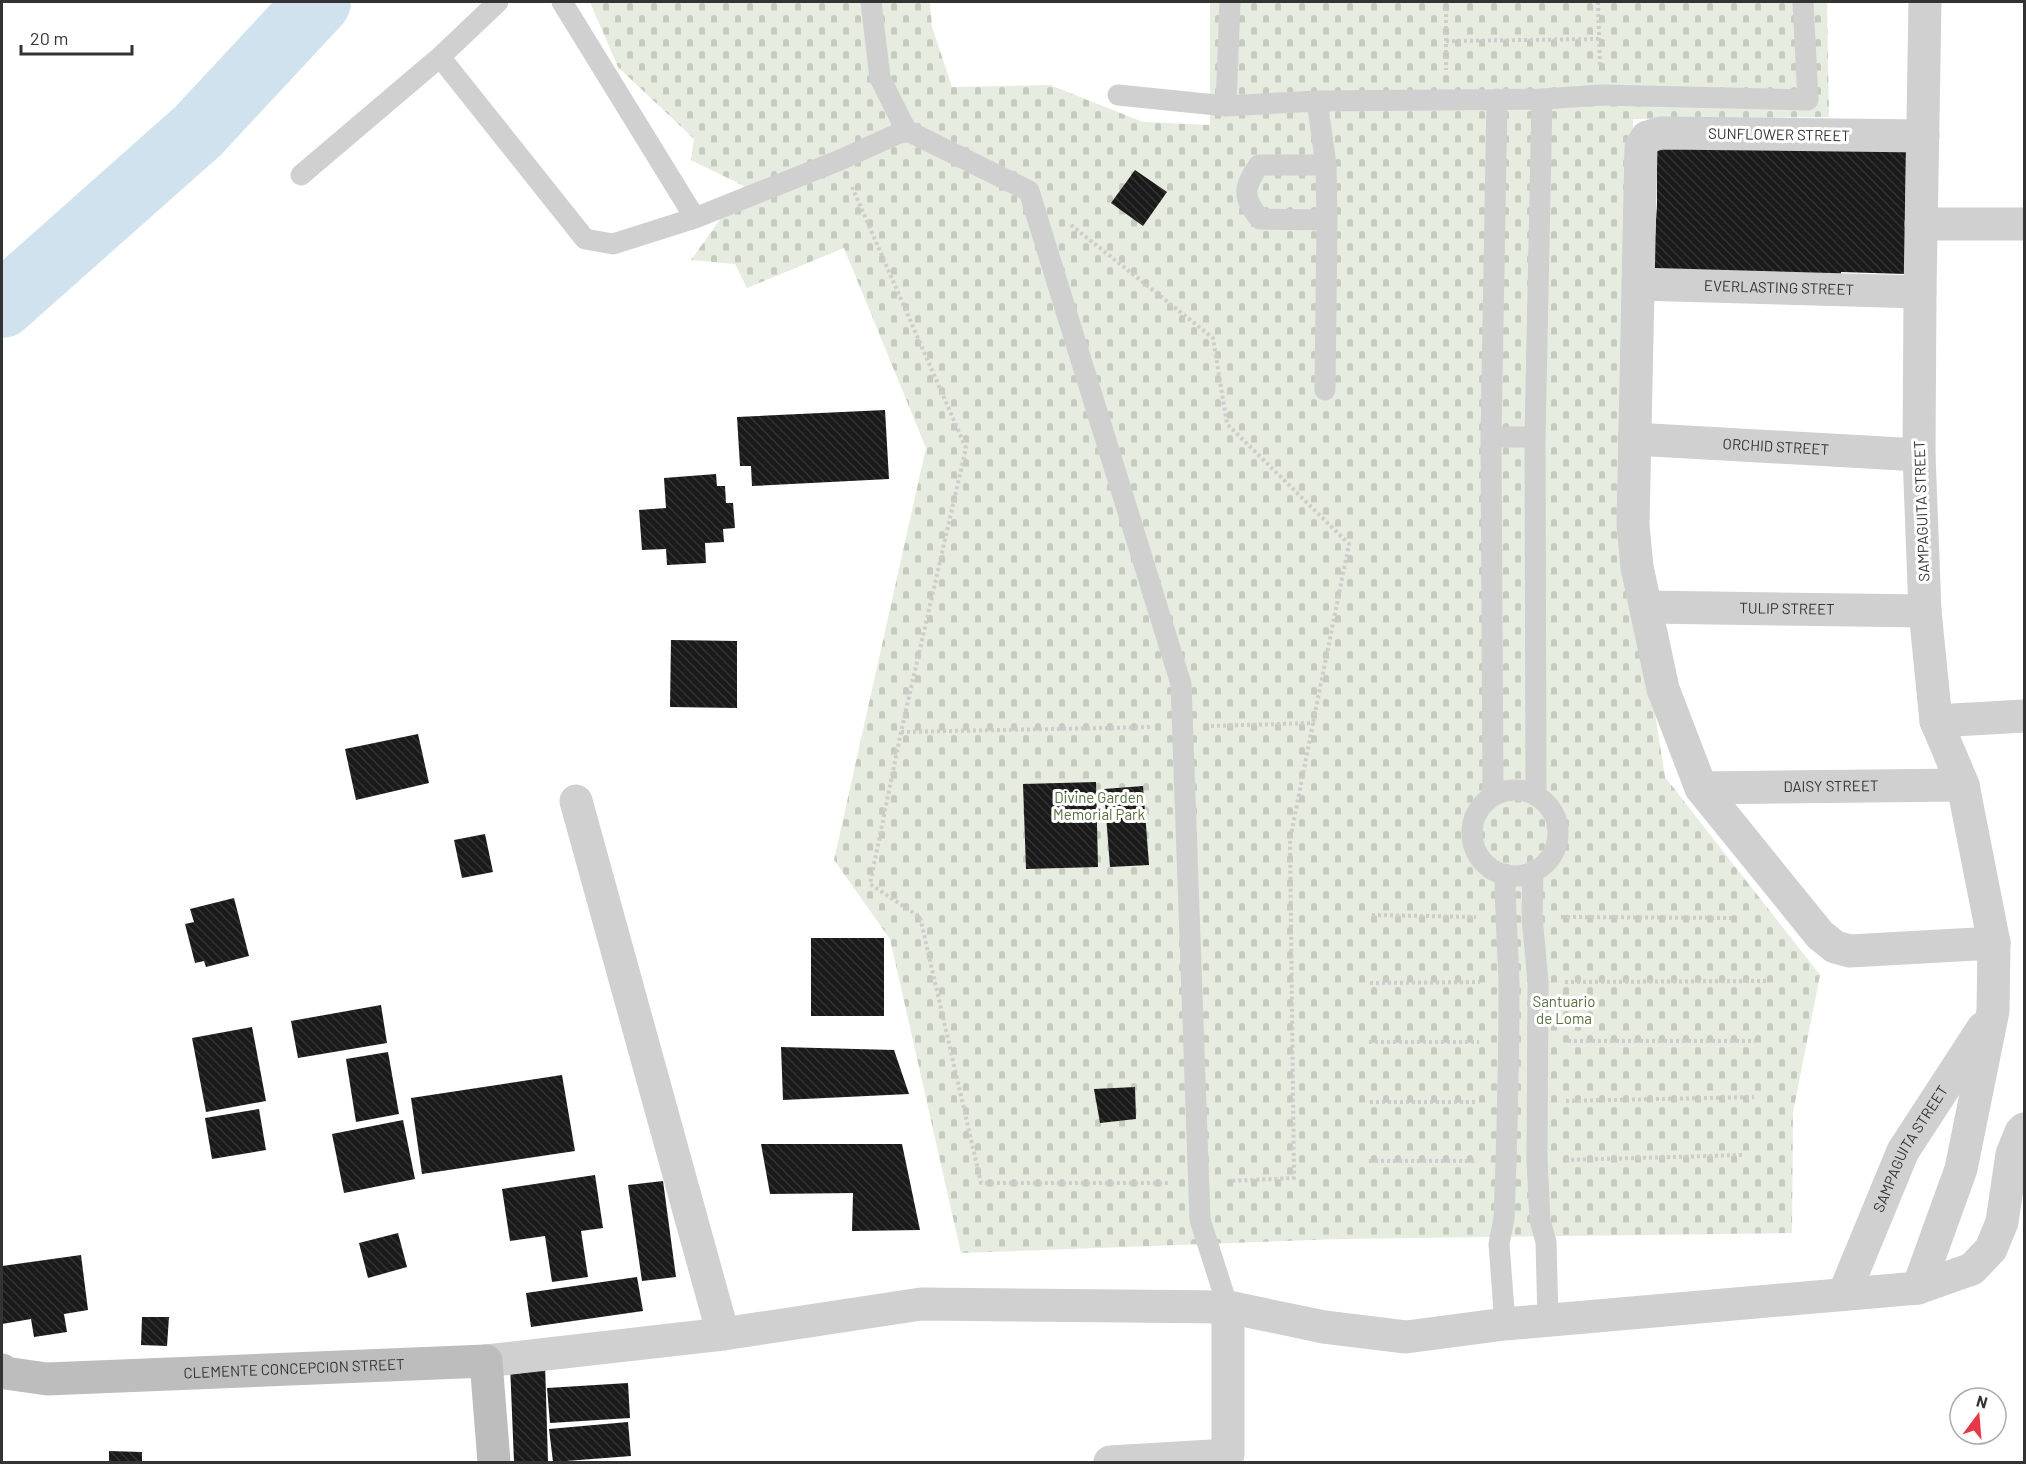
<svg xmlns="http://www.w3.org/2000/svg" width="2026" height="1464" font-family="Barlow,sans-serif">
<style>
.cemetery{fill:url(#cemetery-stones)}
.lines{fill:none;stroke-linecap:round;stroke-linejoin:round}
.river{stroke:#cfe2ee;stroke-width:66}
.building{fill:url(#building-back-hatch)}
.path{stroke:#cdcdcd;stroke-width:4;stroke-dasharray:3 3;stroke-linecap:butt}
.lane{stroke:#d0d0d0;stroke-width:21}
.street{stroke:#d0d0d0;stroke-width:33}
.secondary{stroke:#bdbdbd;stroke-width:33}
.labels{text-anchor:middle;stroke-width:6;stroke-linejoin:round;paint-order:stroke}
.street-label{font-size:15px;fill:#333;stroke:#fff}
.park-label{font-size:15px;fill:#56703f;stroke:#fff}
</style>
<defs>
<pattern id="cemetery-stones" width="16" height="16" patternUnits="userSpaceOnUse" patternTransform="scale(1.5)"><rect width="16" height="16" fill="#e6ecdf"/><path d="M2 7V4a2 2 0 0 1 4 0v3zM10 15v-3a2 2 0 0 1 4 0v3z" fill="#c6cbc0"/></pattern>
<pattern id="building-back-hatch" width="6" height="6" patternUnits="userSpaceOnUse" patternTransform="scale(1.5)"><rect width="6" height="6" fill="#1a1a1a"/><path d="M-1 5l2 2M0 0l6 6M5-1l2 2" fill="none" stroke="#333"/></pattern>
</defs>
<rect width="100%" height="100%" fill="#fff"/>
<!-- cemetery -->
<path class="cemetery" d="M590 2H930L932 27 952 87 1050 85 1143 122 1210 125V2H1827L1829 117 1633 119 1629 548 1665 777 1820 975 1793 1112 1792 1233 1341 1239 961 1253 890 939 834 860 926 448 844 248 747 288 735 264 691 260 744 186 691 160 694 139 618 67Z"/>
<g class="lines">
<!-- river -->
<path class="river" d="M2 305 198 131 318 2"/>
</g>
<!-- building -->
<path class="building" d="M1657 146 1906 150 1905 274 1841 272V276L1653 270 1657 204Z
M1135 170 1167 192 1143 226 1111 203Z
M885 410 889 479 752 486 751 466H740L737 417Z
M716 474 717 486H725L726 503H733L735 528 723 529 724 542 705 543 706 563 667 565 666 549 642 550 639 510 666 508 664 478Z
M671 640 737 641V708L670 707Z
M418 734 429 783 356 800 345 749Z
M1096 782 1098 867 1026 869 1023 784Z
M1143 786 1149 865 1110 867 1104 789Z
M485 834 493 872 462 878 454 840Z
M234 898 249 956 206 967 204 961 195 963 185 924 194 922 190 909Z
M811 938H884V1016H811Z
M381 1005 387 1043 298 1058 291 1021Z
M252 1027 266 1101 206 1112 192 1038Z
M781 1047 894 1050 909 1094 783 1100Z
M388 1052 399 1114 356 1122 346 1059Z
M562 1075 575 1151 422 1174 411 1098Z
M1135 1087 1136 1119 1100 1123 1094 1089Z
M259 1109 266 1150 212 1159 205 1118Z
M403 1120 415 1179 344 1193 332 1134Z
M761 1144H902L920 1230 852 1231 853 1193 770 1194Z
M595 1175 603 1228 581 1231 588 1277 552 1282 545 1236 510 1241 502 1189Z
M663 1181 676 1277 642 1281 628 1185Z
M398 1233 407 1267 368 1278 359 1243Z
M81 1255 88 1310 64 1314 67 1332 34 1337 31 1319 2 1324V1266Z
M637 1277 643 1311 531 1327 526 1293Z
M142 1317H169L167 1346 141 1345Z
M545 1363 548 1462H514L510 1364Z
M628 1383 630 1418 550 1423 547 1388Z
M628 1422 631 1456 553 1462 549 1429Z
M109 1451 142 1452V1462H109Z"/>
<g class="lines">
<!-- path -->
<path class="path" d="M1446 2V70
M1598 2 1600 67
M1446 41 1599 39
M852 187 966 448 901 732 870 884 920 917 981 1183H1170
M1071 225 1213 338 1227 424 1349 544 1313 723
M1211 726 1313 723 1290 840 1294 1178 1229 1181
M901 732 1152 727
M1372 915 1476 917
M1561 917 1732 918
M1565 982 1769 981
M1370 983 1480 982
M1568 1041H1756
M1369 1042H1479
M1566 1101 1754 1097
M1370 1102H1477
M1565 1160 1743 1155
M1369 1161H1477"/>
<!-- lane -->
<path class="lane" d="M562 2 695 218
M871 2 880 78 906 130 1029 191 1181 684 1200 1220 1228 1307
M440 57 585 239 613 244 695 218 840 160 906 130
M1118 95 1226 106 1317 101 1542 99 1602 95 1808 100 1803 2
M1317 101 1326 165 1327 220 1325 390
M1226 106 1230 2
M1326 165H1259C1243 188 1242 197 1260 219L1327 220
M301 175 440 57 498 2
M1491 437H1535
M1472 833a43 43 0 1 1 86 0a43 43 0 1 1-86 0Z
M1493 795 1491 437 1497 99
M1536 795 1535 437 1542 99
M1533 871 1532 916 1538 982 1537 1160 1540 1220 1546 1242 1548 1320
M1505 1324 1499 1244 1504 1218C1507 1140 1509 1062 1509 984 1508 947 1505 911 1505 874"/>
<!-- street -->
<g class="street">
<path d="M1923 136 1661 133 1647 137 1641 147 1633 525 1637 567 1663 689 1701 788 1820 935 1835 947 1850 951 1994 943"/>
<path d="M1921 224H2024"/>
<path id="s1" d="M1638 284 1920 292"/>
<path id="s2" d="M1634 439 1919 455"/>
<path id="s3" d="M1647 607 1925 611"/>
<path d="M1936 721 2024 716"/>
<path id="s4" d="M1701 788 1963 785"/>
<path d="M576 801 723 1334"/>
<path d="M1918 1288 1961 1169 1993 1011 1994 943 1963 785 1936 721 1925 611 1919 455 1920 292 1925 2"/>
<path id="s5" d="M1844 1294 1903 1151 1983 1028"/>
<path d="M486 1361 723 1334 921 1304 1228 1307 1324 1327 1406 1337 1505 1324 1918 1288 1972 1269 1991 1249 2002 1222 2012 1154 2021 1132 2024 1129"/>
<path d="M1110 1462 1228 1455V1307"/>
</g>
<!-- secondary -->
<path class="secondary" id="s6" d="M2 1370 5 1373 47 1379 486 1361 494 1462"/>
</g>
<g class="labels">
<!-- street labels -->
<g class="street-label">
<text transform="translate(1779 135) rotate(1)" y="5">SUNFLOWER STREET</text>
<text dy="5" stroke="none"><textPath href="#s1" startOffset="141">EVERLASTING STREET</textPath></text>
<text dy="5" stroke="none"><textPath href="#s2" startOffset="142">ORCHID STREET</textPath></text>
<text transform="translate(1922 511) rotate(-92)" y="5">SAMPAGUITA STREET</text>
<text dy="5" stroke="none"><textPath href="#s3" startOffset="140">TULIP STREET</textPath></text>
<text dy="5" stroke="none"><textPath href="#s4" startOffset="130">DAISY STREET</textPath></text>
<text dy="5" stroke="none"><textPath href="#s5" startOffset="160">SAMPAGUITA STREET</textPath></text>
<text dy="5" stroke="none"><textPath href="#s6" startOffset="294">CLEMENTE CONCEPCION STREET</textPath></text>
</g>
<!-- park labels -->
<g class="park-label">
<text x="1099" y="803">Divine Garden<tspan x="1099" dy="17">Memorial Park</tspan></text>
<text x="1564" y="1007">Santuario<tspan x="1564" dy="17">de Loma</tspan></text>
</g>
</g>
<!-- border -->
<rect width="2026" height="1464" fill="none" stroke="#333333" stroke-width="6"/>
<!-- north arrow -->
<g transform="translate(1978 1416) rotate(16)"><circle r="28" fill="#ffffff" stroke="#adadad" stroke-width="1.5"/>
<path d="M0-4.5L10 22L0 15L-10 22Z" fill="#e63946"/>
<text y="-9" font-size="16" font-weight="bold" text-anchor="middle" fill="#333333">N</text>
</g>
<!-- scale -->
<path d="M21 45v9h111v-9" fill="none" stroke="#333333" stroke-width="3"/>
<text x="30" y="45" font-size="18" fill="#333333" stroke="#ffffff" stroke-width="4.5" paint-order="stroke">20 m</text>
</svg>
